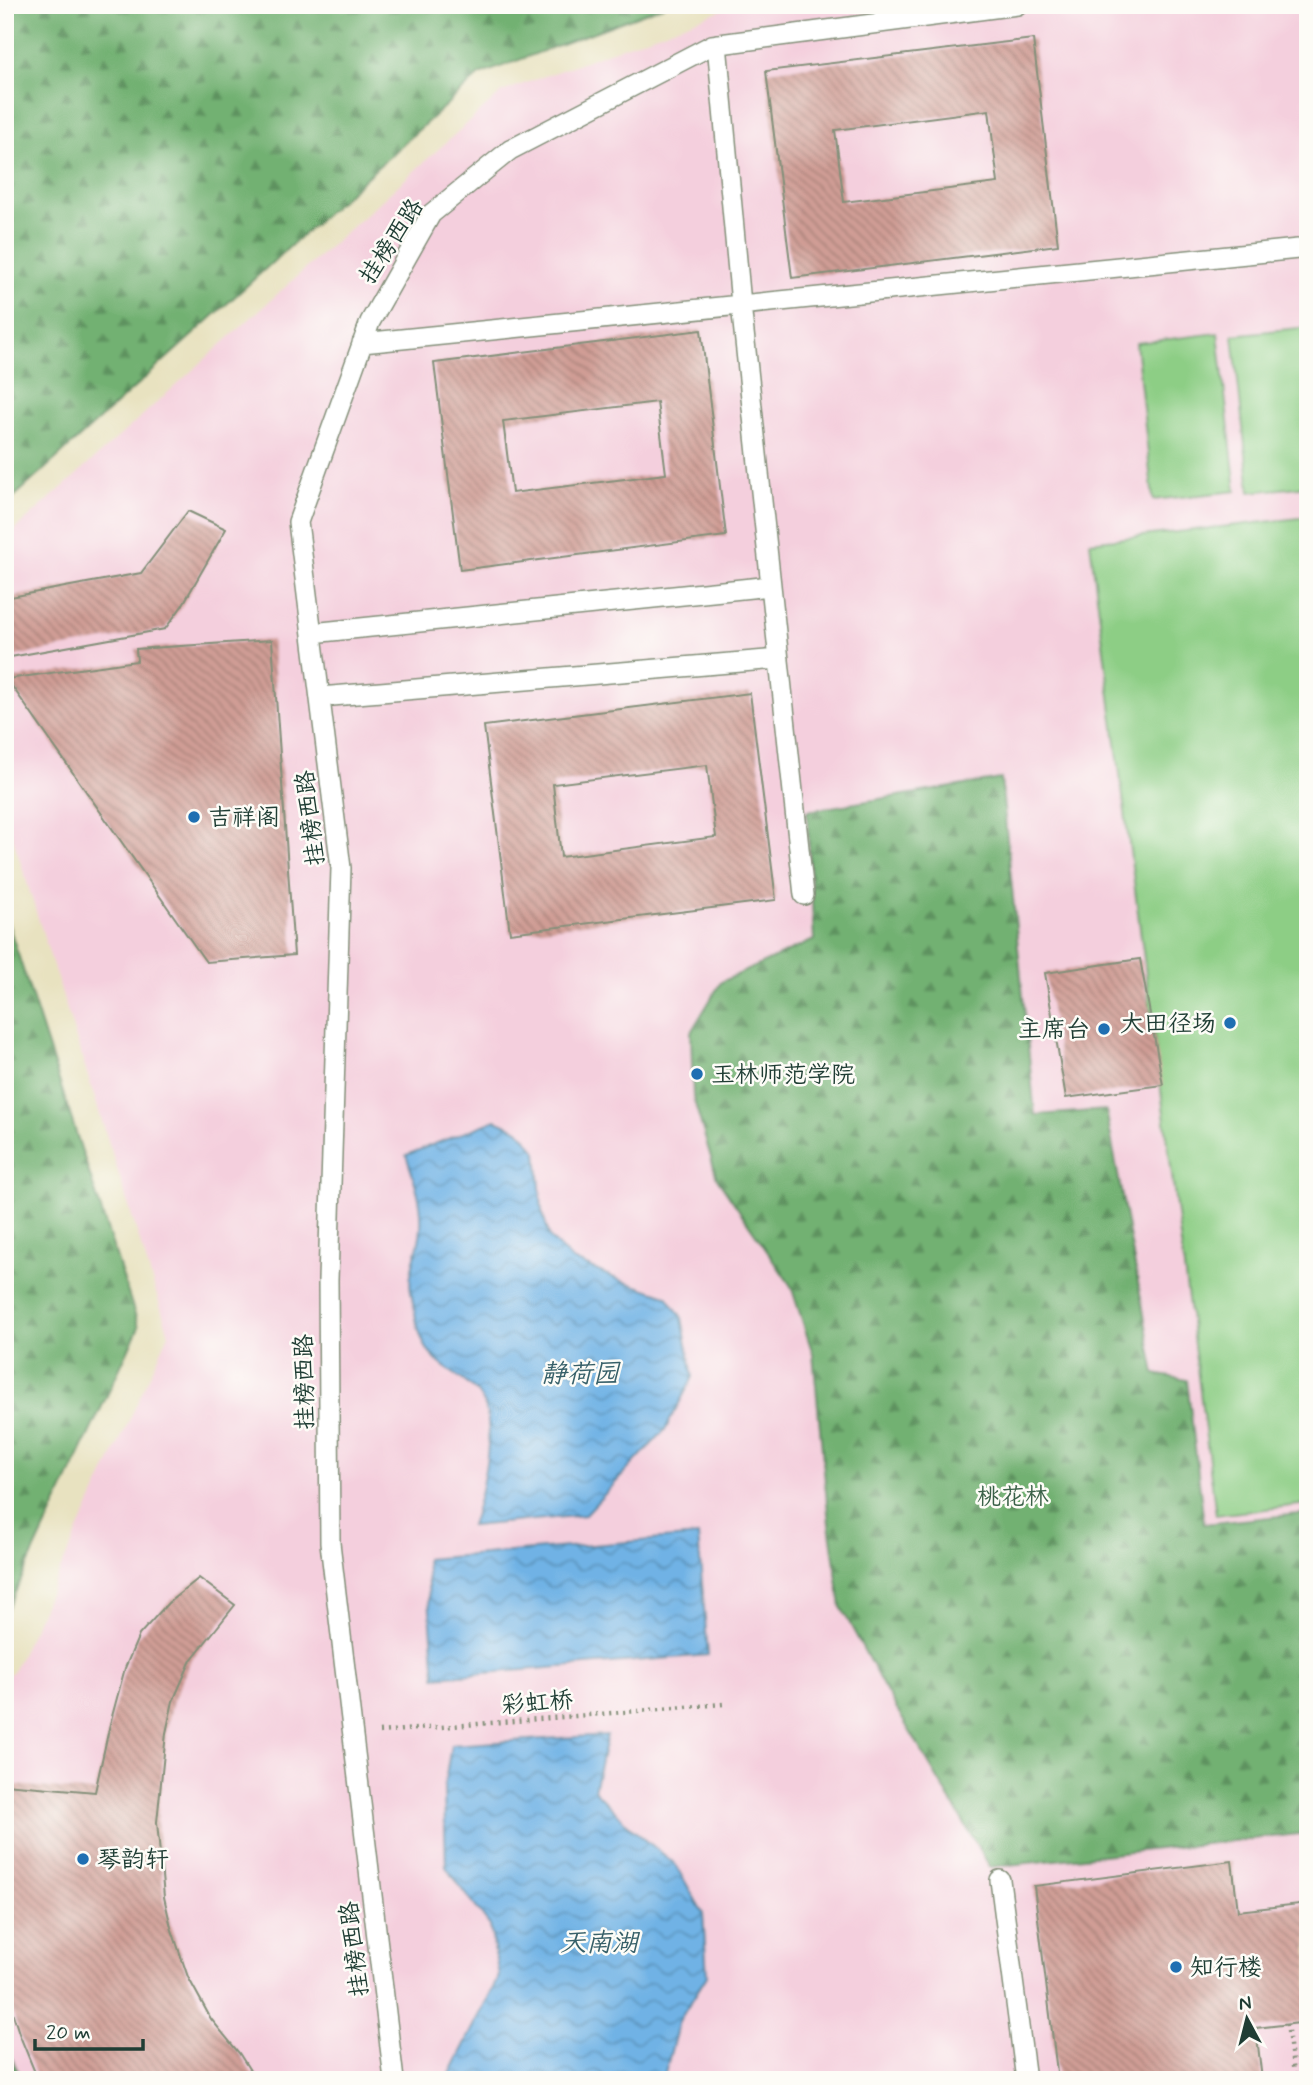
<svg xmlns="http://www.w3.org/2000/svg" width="1313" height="2085" font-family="Mynerve,'LXGW WenKai TC',sans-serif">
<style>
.built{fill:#f4cfdd}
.forest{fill:url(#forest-firs);stroke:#487753;stroke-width:2}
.park{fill:#8dce85;stroke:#56865c;stroke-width:2}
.water{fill:url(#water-waves);stroke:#47788c;stroke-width:2}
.building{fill:url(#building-back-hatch);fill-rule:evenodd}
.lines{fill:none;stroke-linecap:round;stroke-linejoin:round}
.lane-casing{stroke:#84907a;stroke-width:22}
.path{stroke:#84907a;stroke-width:4.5;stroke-dasharray:2 5;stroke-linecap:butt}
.lane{stroke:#fff;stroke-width:19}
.poi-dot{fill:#1f6fb2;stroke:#fdfcf7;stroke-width:2.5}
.labels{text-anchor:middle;stroke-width:5;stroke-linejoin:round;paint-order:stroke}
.street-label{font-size:24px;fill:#1f3d34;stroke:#fdfcf7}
.poi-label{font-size:24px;fill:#1f3d34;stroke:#fdfcf7;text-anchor:start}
.park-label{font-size:24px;fill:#3a6148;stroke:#fdfcf7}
.water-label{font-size:26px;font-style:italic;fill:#376069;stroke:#fdfcf7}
</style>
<defs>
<pattern id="forest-firs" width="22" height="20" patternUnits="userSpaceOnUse" patternTransform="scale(1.75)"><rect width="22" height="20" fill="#72b172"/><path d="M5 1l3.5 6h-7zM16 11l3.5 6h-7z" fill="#5d915e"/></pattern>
<pattern id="water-waves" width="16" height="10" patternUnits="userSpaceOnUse" patternTransform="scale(1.75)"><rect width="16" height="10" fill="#6fb2e5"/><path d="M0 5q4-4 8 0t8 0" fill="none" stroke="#5b92ba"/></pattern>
<pattern id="building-back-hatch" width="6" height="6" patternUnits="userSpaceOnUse" patternTransform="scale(1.75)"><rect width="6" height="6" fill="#d09d95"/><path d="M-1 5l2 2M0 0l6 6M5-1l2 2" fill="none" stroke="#a8817a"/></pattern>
</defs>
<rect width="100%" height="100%" fill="#fdfcf7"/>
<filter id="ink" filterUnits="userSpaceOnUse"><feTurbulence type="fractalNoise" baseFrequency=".0143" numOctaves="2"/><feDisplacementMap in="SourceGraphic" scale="14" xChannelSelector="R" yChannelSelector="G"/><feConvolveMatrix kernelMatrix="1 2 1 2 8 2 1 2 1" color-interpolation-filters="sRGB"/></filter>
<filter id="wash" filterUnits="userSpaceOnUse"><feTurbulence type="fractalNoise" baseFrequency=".00686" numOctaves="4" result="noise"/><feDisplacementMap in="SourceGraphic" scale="28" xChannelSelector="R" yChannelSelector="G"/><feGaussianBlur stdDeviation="1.57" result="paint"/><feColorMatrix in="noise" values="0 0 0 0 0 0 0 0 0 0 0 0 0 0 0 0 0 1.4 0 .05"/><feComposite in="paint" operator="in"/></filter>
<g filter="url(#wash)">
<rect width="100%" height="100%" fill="#e8e2c0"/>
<!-- built -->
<path class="built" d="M735 5H1308V2080H5V1676L13 1672 169 1334 5 813V539L502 92Z"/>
<!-- forest -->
<path class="forest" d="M5 5H666L479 75 5 505Z
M1001 779 1035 1115 1106 1110 1155 1374 1187 1380 1204 1524 1308 1513V1833L990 1867 883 1686 841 1607 829 1524 813 1354 791 1286 717 1178 693 1097 691 1032 721 982 814 940 807 811Z
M5 914 139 1327 5 1614Z
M5 2045 22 2080H5Z"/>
<!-- park -->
<path class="park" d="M1308 327V486L1250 492 1233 335Z
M1218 333 1236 491 1153 500 1136 343Z
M1308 517V1504L1216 1515 1090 542Z"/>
<!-- water -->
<path class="water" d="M496 1120 519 1130 537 1152 542 1211 550 1238 572 1260 619 1280 667 1296 682 1318 693 1377 665 1430 585 1515 471 1526C481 1496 494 1440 486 1409 480 1385 449 1374 433 1357 418 1341 415 1313 411 1291 407 1271 420 1249 421 1228 423 1202 414 1179 406 1155Z
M698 1536 708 1655 435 1677 426 1559Z
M607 1735 594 1790 632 1829 675 1864 703 1913 707 1976 679 2021 664 2077 666 2080H447L499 1976 490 1926 446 1867 444 1789 451 1745Z"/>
<g id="blocks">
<!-- building -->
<path class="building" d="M1033 39 1058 245 792 278 766 71ZM989 110 998 183 844 202 835 130Z
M701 330 726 536 460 570 434 363ZM657 402 666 474 512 493 503 421Z
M188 511 226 529 182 606 165 629 5 658V598L141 573Z
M272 640 294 955 206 962 7 679 137 661 136 649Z
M750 693 776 900 510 933 484 726ZM707 765 716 837 561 857 553 784Z
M1140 959 1163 1085 1066 1098 1045 973Z
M199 1578 235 1605 191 1660 173 1701 166 1733 157 1822 164 1897 171 1927 188 1977 211 2019 239 2053 256 2080H38L20 2036 5 1990V1784L95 1792 110 1724 125 1668 139 1635 168 1603Z
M1232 1861 1238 1911 1308 1903V2022L1256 2028 1262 2080H1058L1034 1886Z"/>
</g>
</g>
<g filter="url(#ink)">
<use href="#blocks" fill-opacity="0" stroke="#84907a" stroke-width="2"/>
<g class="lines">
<defs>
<path id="lane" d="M717 44 741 304 804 895
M362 343 1308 248
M312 633 771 586
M320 697 779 659
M1000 1880 1026 2080
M394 2080 330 1543 328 1280 341 868 298 522 370 322 431 214 510 150 712 45 1017 5"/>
</defs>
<!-- lane casing -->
<use href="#lane" class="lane-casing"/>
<!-- path -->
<path class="path" d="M379 1732 723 1704
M1287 2024 1295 2080"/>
<!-- lane -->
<use href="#lane" class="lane"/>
</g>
</g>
<!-- markers -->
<g class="poi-dot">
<circle cx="194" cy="817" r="7"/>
<circle cx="1230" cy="1023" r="7"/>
<circle cx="1104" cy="1029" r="7"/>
<circle cx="697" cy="1074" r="7"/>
<circle cx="83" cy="1859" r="7"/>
<circle cx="1176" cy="1967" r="7"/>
</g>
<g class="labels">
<!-- street labels -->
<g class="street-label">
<text transform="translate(391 241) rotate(-57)" y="8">挂榜西路</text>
<text transform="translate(310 818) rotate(-97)" y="8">挂榜西路</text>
<text transform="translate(304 1382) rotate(-91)" y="8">挂榜西路</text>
<text transform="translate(537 1702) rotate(-5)" y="8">彩虹桥</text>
<text transform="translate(354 1949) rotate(-97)" y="8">挂榜西路</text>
</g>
<!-- poi labels -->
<g class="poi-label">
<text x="208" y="825">吉祥阁</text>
<text x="1216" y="1031" text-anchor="end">大田径场</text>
<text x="1090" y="1037" text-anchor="end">主席台</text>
<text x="711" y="1082">玉林师范学院</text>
<text x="97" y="1867">琴韵轩</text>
<text x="1190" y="1975">知行楼</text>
</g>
<!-- park labels -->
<g class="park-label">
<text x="1013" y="1504">桃花林</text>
</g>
<!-- water labels -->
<g class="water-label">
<text x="580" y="1382">静荷园</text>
<text x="599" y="1951">天南湖</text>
</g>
</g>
<!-- margin -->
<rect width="1313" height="2085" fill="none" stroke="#fdfcf7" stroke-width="28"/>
<!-- north arrow -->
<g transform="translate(1247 2019) rotate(353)" stroke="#fdfcf7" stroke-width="5" paint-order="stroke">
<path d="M0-5L12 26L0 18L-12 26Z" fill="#1f3d34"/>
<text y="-10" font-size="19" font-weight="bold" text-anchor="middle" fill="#1f3d34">N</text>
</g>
<!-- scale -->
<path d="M35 2039v10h108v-10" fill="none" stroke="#1f3d34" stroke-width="3.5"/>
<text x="46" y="2039" font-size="21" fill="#1f3d34" stroke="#fdfcf7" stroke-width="5" paint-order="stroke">20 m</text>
</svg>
